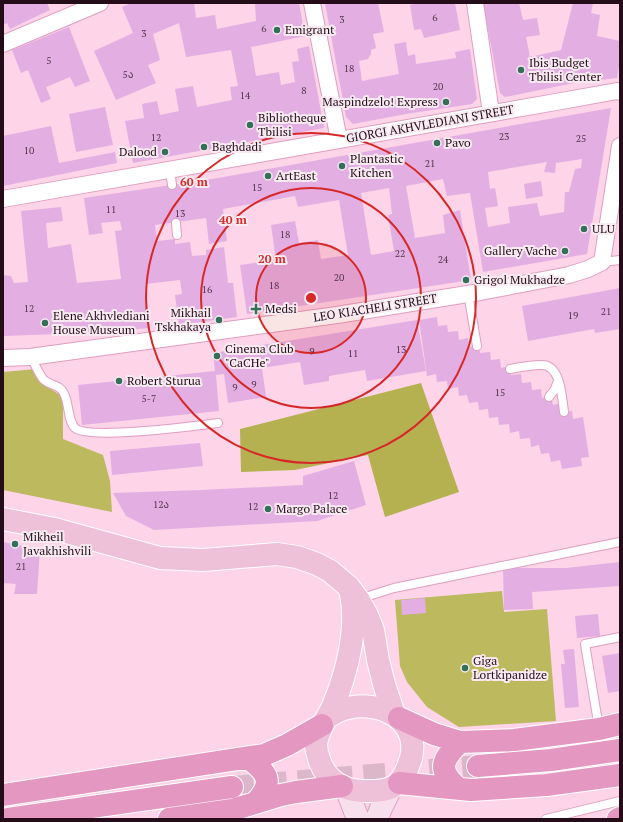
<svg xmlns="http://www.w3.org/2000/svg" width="623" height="822" font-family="'PT Serif','Noto Sans Georgian',serif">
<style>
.green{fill:#bcb95f}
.forest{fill:#b5b150}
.building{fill:#e3afe2;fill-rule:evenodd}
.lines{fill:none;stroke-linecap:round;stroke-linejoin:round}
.highway-tunnel{stroke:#dcb6c9;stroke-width:22;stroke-dasharray:22 11;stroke-linecap:butt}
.lane-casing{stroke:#e09ec0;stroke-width:10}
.street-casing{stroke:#e09ec0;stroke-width:18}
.secondary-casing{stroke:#e09ec0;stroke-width:24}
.primary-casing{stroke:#fff;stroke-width:24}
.highway-casing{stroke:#fff;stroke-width:24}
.lane{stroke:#fff;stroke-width:8}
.street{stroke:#fff;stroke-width:16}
.secondary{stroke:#f7e0ec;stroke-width:22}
.primary{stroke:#efc1d9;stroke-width:22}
.highway{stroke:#e497c0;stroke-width:22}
.ring{fill:none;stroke:#d62828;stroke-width:2}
.poi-dot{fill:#346f59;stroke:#f8eaf1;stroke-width:1.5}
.labels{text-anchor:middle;stroke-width:4;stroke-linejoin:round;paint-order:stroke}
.number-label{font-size:10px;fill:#54354b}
.poi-label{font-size:12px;fill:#240c19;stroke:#f8eaf1;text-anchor:start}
.street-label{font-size:12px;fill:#240c19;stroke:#f8eaf1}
.centre{fill:#d62828;stroke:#f8eaf1;stroke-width:2}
.ring-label{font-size:12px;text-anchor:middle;font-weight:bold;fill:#d62828;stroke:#f8eaf1;stroke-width:4;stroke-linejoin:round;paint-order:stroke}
</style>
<rect width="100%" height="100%" fill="#fdd4e8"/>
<!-- green -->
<path class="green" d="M36 369 43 384 63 397V439L103 455 110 481 112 512 3 490V372Z
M502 591 504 612 547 609 556 721 459 727 427 707 407 682 400 666 395 600Z"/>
<!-- forest -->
<path class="forest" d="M421 383 459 492 385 517 368 455 295 470 241 472 240 429Z"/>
<!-- building -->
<path class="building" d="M3 3H47L50 10 10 29 7 23 3 25Z
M131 3H194L196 18 215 15 217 29 256 21 255 3H299L305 36 251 47 256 76 279 72 281 85 295 82 292 62 299 61 297 49 309 46 324 128 133 163 125 121 144 118 142 104 157 101 160 115 179 111 175 89 193 86 197 107 232 100 230 87 238 86 231 50 186 57 179 23 153 34 160 60 148 65 156 83 116 100 94 51 133 33 122 7Z
M325 3H378L384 32 373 34 376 48 371 50V54L368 59 359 61 362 81 399 74 394 44 406 42 408 56 415 54 416 64 456 58 455 52 470 49 477 99 472 104 406 114 353 124 346 117Z
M417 3H455L460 30 424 38 421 29 414 30 410 5Z
M483 3H519L523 20 537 18 540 35 526 37 530 57 561 50 573 3H593L591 13 600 15 597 36 620 41V61L617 78 574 83 505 97 500 93Z
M69 27 90 81 75 87 70 77 46 87 51 99 41 103 28 70 21 73 12 50Z
M105 107 113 145 76 152 69 114Z
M611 108 587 254 483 272 470 193 447 196 443 179 406 186 415 238 445 233 443 215 460 210 471 280 247 314 240 265 276 260 271 225 295 221 299 243 318 240 321 259 348 255 339 200 298 207 295 196 223 209 227 241 209 244 206 218 155 225 157 241 175 239V244L190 242 192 256 206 255V250L224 247 228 283H233L237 317 179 325 175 295 182 294 180 280 145 284 150 328 59 335V334L3 336V275L11 276 14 283 28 282 21 211 61 207 63 221 46 223 48 248 71 244 77 283 121 279 115 231 122 230 120 221 101 223 103 233 89 235 84 198 218 178ZM582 159 581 168 575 169 569 192H565L564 212 540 216 537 203 508 207 510 223 488 227 485 208 498 206 495 188 490 189 488 172 547 162 544 172 555 173 556 163ZM389 188 392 214 388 215 394 251 371 255 361 193Z
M51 126 59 163 115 152 117 163 3 186V136Z
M541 181 543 196 526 199 524 184Z
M620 288V329L595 333 594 329 528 341 522 306Z
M437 317 438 326 447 325 448 332 458 331 459 340 468 338 469 347 479 346 480 353 490 352 491 360 500 359 501 368 510 366 511 375 521 374 522 383 531 382 532 390 541 389 542 398 551 396 553 405 561 403 563 412 572 411 573 419 583 417 589 457 581 458 582 466 562 469 560 460 551 462 549 453 541 454 539 445 531 447 530 438 520 439 519 431 510 433 509 424 499 425 498 417 489 418 488 409 479 410 478 402 469 403 467 395 459 396 458 387 448 389 447 381 437 382 436 374 427 376 419 320Z
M417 320 426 371 367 381 365 370 329 376V381L304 385 300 362 262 368 266 397 228 403 224 374 216 375 219 411 82 425 78 385 215 371 213 353Z
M200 443 203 466 112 475 110 451Z
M354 461 366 505 317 521 154 530 126 516 113 493 201 490 303 485V476Z
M3 542 40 549 37 594H14L16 584 3 583Z
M620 562V586L532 592 533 609 504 610 503 568H566Z
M425 598 426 613 402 615 401 600Z
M598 614 600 636 577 638 575 616Z
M574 649 579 707 565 708 561 664H565L563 650Z
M620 653V691L608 693 602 656Z"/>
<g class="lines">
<!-- highway-tunnel -->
<path class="highway-tunnel" d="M232 787 478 766"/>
<defs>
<path id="lane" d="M170 170 172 185
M176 223 177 235
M602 262 620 260
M468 293 477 346
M30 357C35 363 39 375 44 380 52 387 60 383 65 396 69 405 68 421 75 428 89 440 195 426 218 423
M510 369C520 367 531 365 542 365 561 365 562 398 564 412
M549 397 555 389 558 381
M359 599 394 588 620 542
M599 728 585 644 620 637
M546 819 620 801"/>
<path id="street" d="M312 3 339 140
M475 3 491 113
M3 44 100 3
M3 199 556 102 617 91 620 92
M3 358 30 357 337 315 480 292 569 275 588 269 602 262 620 146"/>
<path id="secondary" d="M346 788 358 819
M377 819 381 808 391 788"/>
<path id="primary" d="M3 519 55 529 160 558 203 560 277 554 297 557 317 564 330 571 349 587 358 599 367 615 373 630 378 660 384 684 394 714
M328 717C334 713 341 709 348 708 380 700 420 720 411 758 408 767 405 776 399 782 390 792 374 791 362 791 342 790 327 780 320 762 318 756 316 750 316 744 318 729 327 719 333 706 347 673 359 626 350 590"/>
<path id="highway" d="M399 718 434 734 460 742 514 740 599 729 620 724
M248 758C267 772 275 782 256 802
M478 766 551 760 620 750
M399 783 471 790 546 785 620 775
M459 789C437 771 441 760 460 742
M3 795 264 755 287 745 322 725
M8 819 232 787
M169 819 232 810 281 795 296 792 342 786
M618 819 620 818"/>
</defs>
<!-- lane casing -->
<use href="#lane" class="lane-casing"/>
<!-- street casing -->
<use href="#street" class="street-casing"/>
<!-- secondary casing -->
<use href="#secondary" class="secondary-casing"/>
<!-- primary casing -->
<use href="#primary" class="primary-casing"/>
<!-- highway casing -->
<use href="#highway" class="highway-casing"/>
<!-- lane -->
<use href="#lane" class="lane"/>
<!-- street -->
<use href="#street" class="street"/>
<!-- secondary -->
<use href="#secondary" class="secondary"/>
<!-- primary -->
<use href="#primary" class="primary"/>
<!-- highway -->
<use href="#highway" class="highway"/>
</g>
<!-- distance rings -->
<circle cx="311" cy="298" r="55" fill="#d62828" fill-opacity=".12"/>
<g class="ring">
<circle cx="311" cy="298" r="55"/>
<circle cx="311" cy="298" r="110"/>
<circle cx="311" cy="298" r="165"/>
</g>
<!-- markers -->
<g class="poi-dot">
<circle cx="277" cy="30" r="4"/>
<circle cx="521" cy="70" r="4"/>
<circle cx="446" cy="102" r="4"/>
<circle cx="250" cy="125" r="4"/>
<circle cx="437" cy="143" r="4"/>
<circle cx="204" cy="147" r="4"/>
<circle cx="165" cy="152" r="4"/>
<circle cx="342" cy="166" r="4"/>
<circle cx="268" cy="176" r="4"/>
<circle cx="584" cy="229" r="4"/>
<circle cx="565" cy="251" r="4"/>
<circle cx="466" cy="280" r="4"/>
<path d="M254 303h4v4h4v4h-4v4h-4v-4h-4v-4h4z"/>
<circle cx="219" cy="320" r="4"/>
<circle cx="45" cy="323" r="4"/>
<circle cx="217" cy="356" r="4"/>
<circle cx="119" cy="381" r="4"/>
<circle cx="268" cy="509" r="4"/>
<circle cx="15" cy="544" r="4"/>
<circle cx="465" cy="668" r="4"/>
</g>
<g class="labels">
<!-- number labels -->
<g class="number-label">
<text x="435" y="21">6</text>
<text x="342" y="23">3</text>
<text x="264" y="32">6</text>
<text x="144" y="37">3</text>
<text x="49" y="64">5</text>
<text x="349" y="72">18</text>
<text x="128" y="78">5ა</text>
<text x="438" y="90">20</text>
<text x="304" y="94">8</text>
<text x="245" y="99">14</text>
<text x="504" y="140">23</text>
<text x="156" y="141">12</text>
<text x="581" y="142">25</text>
<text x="29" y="154">10</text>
<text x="430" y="167">21</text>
<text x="257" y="191">15</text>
<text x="111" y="213">11</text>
<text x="180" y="217">13</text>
<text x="285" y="238">18</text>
<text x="400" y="257">22</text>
<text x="443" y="263">24</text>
<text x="339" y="281">20</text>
<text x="274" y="289">18</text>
<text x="207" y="293">16</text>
<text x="29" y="312">12</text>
<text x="606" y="315">21</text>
<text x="573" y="319">19</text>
<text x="401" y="353">13</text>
<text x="312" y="355">9</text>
<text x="353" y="357">11</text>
<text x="254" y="388">9</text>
<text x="235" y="391">9</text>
<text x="500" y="396">15</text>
<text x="149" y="402">5-7</text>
<text x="333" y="499">12</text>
<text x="161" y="508">12ა</text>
<text x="253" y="510">12</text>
<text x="21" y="570">21</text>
</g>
<!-- poi labels -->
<g class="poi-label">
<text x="285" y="34">Emigrant</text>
<text x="529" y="67">Ibis Budget<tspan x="529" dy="14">Tbilisi Center</tspan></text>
<text x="438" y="106" text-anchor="end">Maspindzelo! Express</text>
<text x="258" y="122">Bibliotheque<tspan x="258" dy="14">Tbilisi</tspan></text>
<text x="445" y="147">Pavo</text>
<text x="212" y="151">Baghdadi</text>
<text x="157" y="156" text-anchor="end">Dalood</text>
<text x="350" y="163">Plantastic<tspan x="350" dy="14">Kitchen</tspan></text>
<text x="276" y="180">ArtEast</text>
<text x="592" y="233">ULU</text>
<text x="557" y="255" text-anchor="end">Gallery Vache</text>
<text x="474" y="284">Grigol Mukhadze</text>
<text x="265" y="313">Medsi</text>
<text x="211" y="317" text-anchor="end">Mikhail<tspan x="211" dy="14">Tskhakaya</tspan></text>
<text x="53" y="320">Elene Akhvlediani<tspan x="53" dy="14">House Museum</tspan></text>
<text x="225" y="353">Cinema Club<tspan x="225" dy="14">"CaCHe"</tspan></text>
<text x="127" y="385">Robert Sturua</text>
<text x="276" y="513">Margo Palace</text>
<text x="23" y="541">Mikheil<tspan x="23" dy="14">Javakhishvili</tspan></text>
<text x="473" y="665">Giga<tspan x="473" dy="14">Lortkipanidze</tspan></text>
</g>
<!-- street labels -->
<g class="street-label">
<text transform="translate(430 124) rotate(-10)" y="4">GIORGI AKHVLEDIANI STREET</text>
<text transform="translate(375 308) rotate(-9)" y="4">LEO KIACHELI STREET</text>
</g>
</g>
<circle cx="311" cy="298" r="6" class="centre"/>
<g class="ring-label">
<text x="194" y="186">60 m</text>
<text x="233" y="224">40 m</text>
<text x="272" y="263">20 m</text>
</g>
<!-- border -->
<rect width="623" height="822" fill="none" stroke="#240c19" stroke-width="8"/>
</svg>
